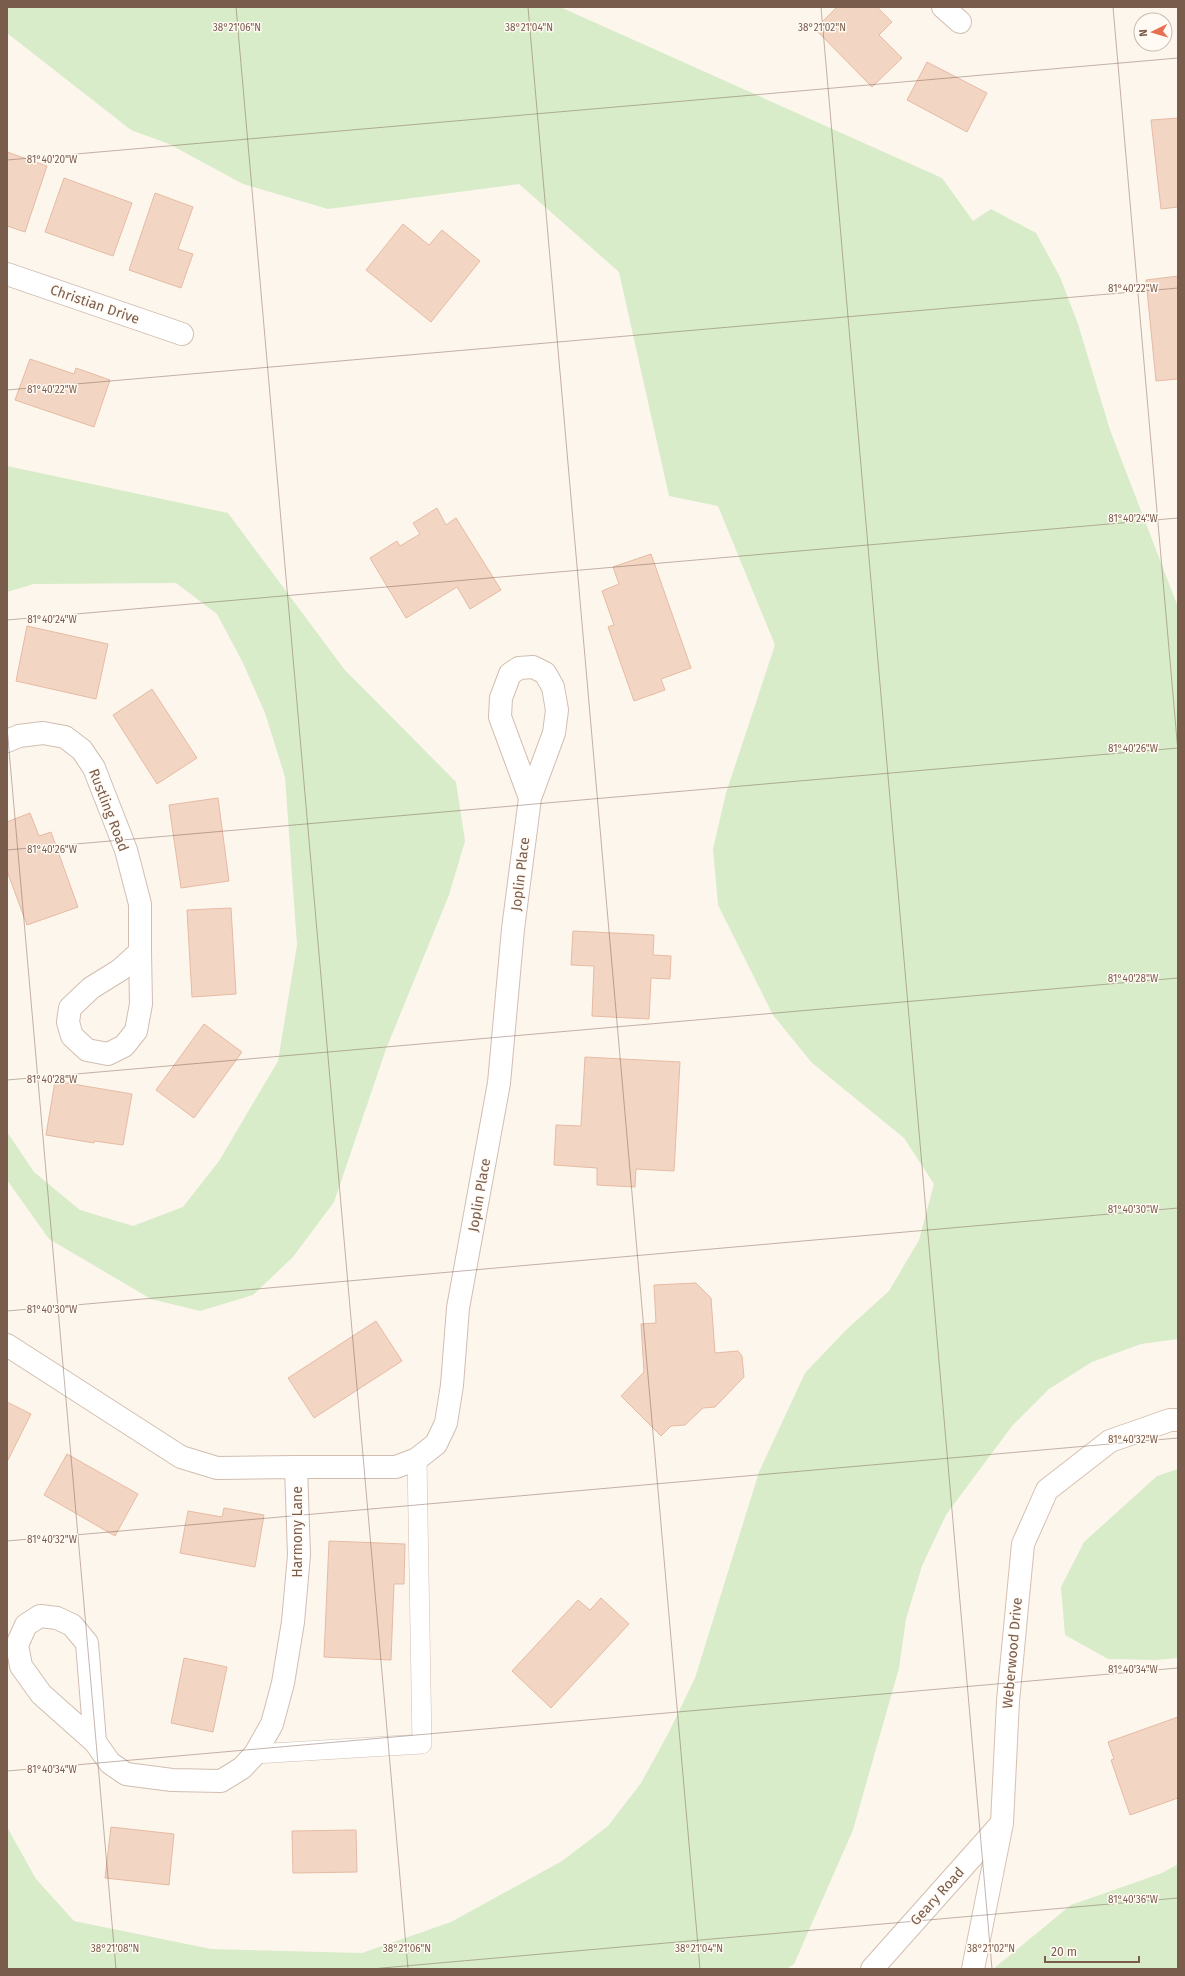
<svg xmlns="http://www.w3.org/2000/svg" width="1185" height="1976" font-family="'Fira Sans',sans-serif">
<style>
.green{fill:#d8ecc9}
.building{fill:#f3d5c3;stroke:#e6bba3}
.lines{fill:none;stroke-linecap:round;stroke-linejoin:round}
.lane-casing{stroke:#d1beb0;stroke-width:20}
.street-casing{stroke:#d1beb0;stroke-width:24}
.secondary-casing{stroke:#d6c0b0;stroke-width:24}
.lane{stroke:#fff;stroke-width:19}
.street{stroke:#fff;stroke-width:22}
.secondary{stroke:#fff;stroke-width:22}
.ticks{fill:none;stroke:#7a5c4d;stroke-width:1;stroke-opacity:0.45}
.labels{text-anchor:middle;stroke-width:3;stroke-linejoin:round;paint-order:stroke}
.street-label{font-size:14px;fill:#7a5c4d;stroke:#fffaf3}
.ticks-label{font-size:10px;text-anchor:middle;fill:#7a5c4d;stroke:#fffaf3;stroke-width:3;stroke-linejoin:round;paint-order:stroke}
</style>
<rect width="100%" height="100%" fill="#fdf6ec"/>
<!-- green -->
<path class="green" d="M7 7H560L942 178 973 221 991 209 1036 233 1060 277 1078 324 1110 430 1178 607V1339L1141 1344 1092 1362 1049 1389 1012 1426 946 1515 922 1566 906 1619 899 1668 853 1830 794 1964 787 1969H7V1827L36 1879 74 1921 211 1949 362 1953 451 1922 562 1861 608 1826 641 1783 668 1734 695 1678 759 1472 805 1373 847 1329 889 1291 919 1240 934 1184 904 1138 812 1063 773 1015 718 905 713 849 726 793 775 645 718 506 669 496 619 272 519 184 328 209 243 184 169 144 131 130 7 33Z
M7 466 228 513 344 669 456 782 465 841 449 895 386 1049 334 1202 293 1257 253 1295 200 1311 151 1299 49 1239 7 1180V1132L34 1172 80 1210 133 1226 183 1207 219 1161 278 1061 297 945 285 777 265 713 243 663 217 614 176 583 34 584 7 592Z
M1178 1469V1658L1156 1660 1108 1659 1065 1635 1061 1587 1084 1542 1157 1476Z
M1178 1864V1969H993L1071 1905 1162 1873Z"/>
<!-- building -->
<path class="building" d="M837 7H877L892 22 879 35 902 58 872 87 815 29Z
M927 62 987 93 967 132 907 100Z
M1178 118V207L1161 209 1151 120Z
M7 152 47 166 25 232 7 226Z
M64 178 132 203 113 256 45 232Z
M155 193 193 207 178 249 193 254 181 288 129 270Z
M403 224 429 245 442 230 480 261 431 322 366 270Z
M1178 276V379L1156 381 1146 280Z
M30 359 74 374 76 368 110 380 94 427 15 400Z
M437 508 446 525 456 518 501 590 470 609 457 587 406 618 370 558 397 541 400 546 420 534 413 523Z
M651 554 691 668 661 679 665 690 634 701 608 627 614 625 602 591 619 584 613 567Z
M27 626 108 644 96 699 16 681Z
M152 689 197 758 157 784 113 715Z
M218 798 229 881 181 888 169 805Z
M30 813 39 836 51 832 78 907 27 925 7 871V822Z
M231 908 236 994 192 997 187 910Z
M573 931 654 935 653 955 671 956 670 979 651 978 649 1019 592 1016 594 966 571 965Z
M204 1024 242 1052 194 1118 156 1090Z
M585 1057 680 1062 674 1171 636 1169 635 1187 597 1185V1168L554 1165 556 1125 581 1126Z
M55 1081 132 1094 123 1145 94 1141V1143L46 1135Z
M696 1283 711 1298 715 1353 738 1351 742 1356 744 1377 715 1407 703 1408 685 1425 671 1426 661 1436 621 1396 644 1372 641 1324 656 1323 654 1285Z
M376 1321 402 1361 314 1418 288 1378Z
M7 1402 31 1414 7 1462Z
M67 1454 138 1494 115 1536 44 1495Z
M224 1508 264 1515 255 1567 180 1553 188 1511 222 1517Z
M329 1541 405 1544 404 1584H394L391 1660 324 1657Z
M601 1598 629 1624 551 1708 512 1671 578 1600 590 1610Z
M184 1658 227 1667 213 1732 171 1723Z
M1178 1717V1798L1130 1815 1111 1760 1114 1759 1108 1742Z
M111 1827 174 1834 169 1885 105 1878Z
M356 1830 357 1872 293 1873 292 1831Z"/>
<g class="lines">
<defs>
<path id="lane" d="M255 1754 422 1744 417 1459"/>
<path id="street" d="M943 7 960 22
M7 274 182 334
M7 741 19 736 43 733 65 737 82 750 94 768 126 850 140 904V952
M140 952 141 1004 136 1031 124 1046 108 1054 87 1050 72 1036 68 1022 70 1008 91 988 120 970Z
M7 1345 181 1457 217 1468 296 1467 299 1555 293 1622 283 1683 272 1724 255 1754 242 1768 221 1781 172 1780 126 1774 110 1763 95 1742
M296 1467H396L417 1459 436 1444 446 1423 452 1385 458 1308 499 1083 513 929 530 798 554 733 557 710 553 687 545 673 533 667 519 668 510 674 501 698 500 717 530 798
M40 1616 57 1618 72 1625 87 1643 95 1742 41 1694 21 1666 17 1645 26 1625Z
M872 1969 1002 1823"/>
<path id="secondary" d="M973 1969 1002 1823 1008 1701 1023 1544 1047 1490 1110 1441 1170 1420H1178"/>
</defs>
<!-- lane casing -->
<use href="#lane" class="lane-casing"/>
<!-- street casing -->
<use href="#street" class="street-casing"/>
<!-- secondary casing -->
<use href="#secondary" class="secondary-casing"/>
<!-- lane -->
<use href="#lane" class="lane"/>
<!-- street -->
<use href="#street" class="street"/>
<!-- secondary -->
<use href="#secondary" class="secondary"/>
</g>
<!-- ticks -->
<path class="ticks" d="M236 7 408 1969M528 7 700 1969M821 7 992 1969M1113 7 1178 752M7 160 1178 58M7 390 1178 288M7 620 1178 518M7 727 116 1969M7 850 1178 748M7 1080 1178 978M7 1311 1178 1208M7 1541 1178 1438M7 1771 1178 1668M371 1969 1178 1898"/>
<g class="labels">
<!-- street labels -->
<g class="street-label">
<text transform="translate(95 304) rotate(19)" y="5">Christian Drive</text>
<text transform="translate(109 810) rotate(69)" y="5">Rustling Road</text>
<text transform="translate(520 874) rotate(-83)" y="5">Joplin Place</text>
<text transform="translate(479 1195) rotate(-80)" y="5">Joplin Place</text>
<text transform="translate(297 1532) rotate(-90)" y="5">Harmony Lane</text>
<text transform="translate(1012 1653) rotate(-85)" y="5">Weberwood Drive</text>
<text transform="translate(937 1896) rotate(-48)" y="5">Geary Road</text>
</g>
</g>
<g class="ticks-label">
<text x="237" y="31">38°21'06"N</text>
<text x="529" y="31">38°21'04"N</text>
<text x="822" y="31">38°21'02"N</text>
<text x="52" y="163">81°40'20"W</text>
<text x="1133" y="292">81°40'22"W</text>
<text x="52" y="393">81°40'22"W</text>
<text x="1133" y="522">81°40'24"W</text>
<text x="52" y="623">81°40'24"W</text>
<text x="1133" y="752">81°40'26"W</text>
<text x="52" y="853">81°40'26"W</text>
<text x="1133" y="982">81°40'28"W</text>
<text x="52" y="1083">81°40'28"W</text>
<text x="1133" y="1213">81°40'30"W</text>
<text x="52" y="1313">81°40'30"W</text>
<text x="1133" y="1443">81°40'32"W</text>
<text x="52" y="1543">81°40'32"W</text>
<text x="1133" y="1673">81°40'34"W</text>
<text x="52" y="1773">81°40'34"W</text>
<text x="1133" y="1903">81°40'36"W</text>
<text x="115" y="1952">38°21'08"N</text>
<text x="407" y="1952">38°21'06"N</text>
<text x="699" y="1952">38°21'04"N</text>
<text x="991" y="1952">38°21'02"N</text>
</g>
<!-- border -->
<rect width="1185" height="1976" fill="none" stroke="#7a5c4d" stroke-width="16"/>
<!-- north arrow -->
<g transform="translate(1153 32) rotate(265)"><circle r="19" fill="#fffaf3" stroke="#cabbb1"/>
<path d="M0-3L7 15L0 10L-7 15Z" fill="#e76f51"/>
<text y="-6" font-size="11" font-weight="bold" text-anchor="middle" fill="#7a5c4d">N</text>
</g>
<!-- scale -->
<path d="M1045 1956v6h94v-6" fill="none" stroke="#7a5c4d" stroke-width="2"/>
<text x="1051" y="1956" font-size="12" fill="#7a5c4d" stroke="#fffaf3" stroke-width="3" paint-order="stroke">20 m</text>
</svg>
